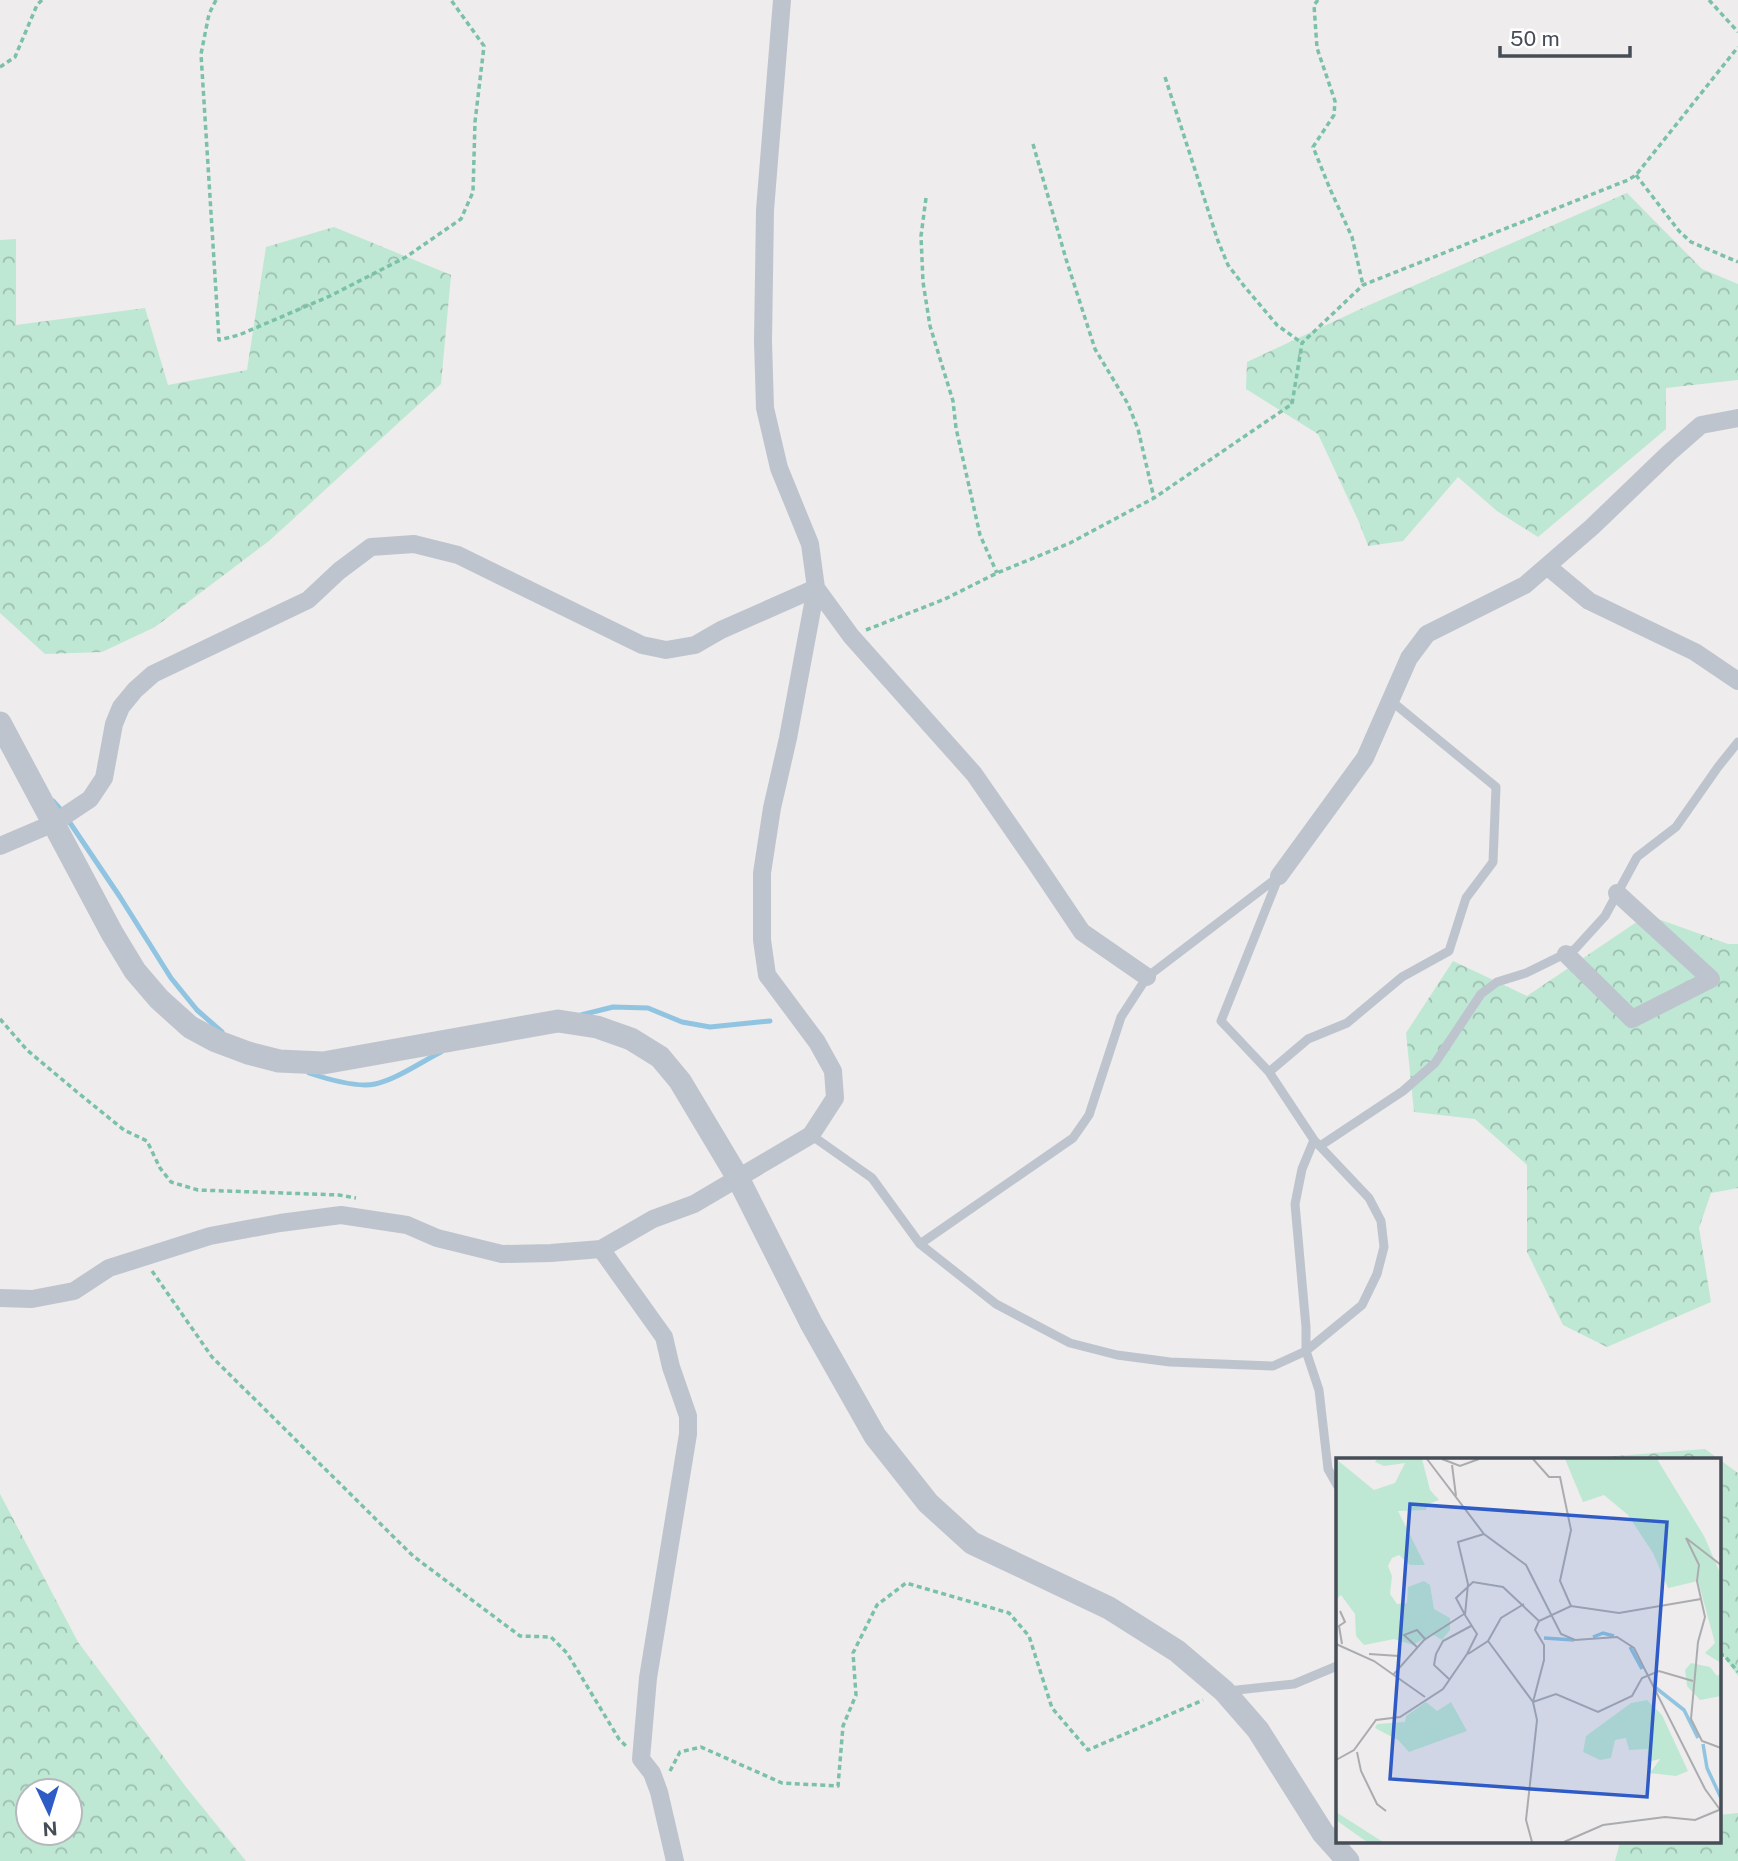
<svg xmlns="http://www.w3.org/2000/svg" width="1738" height="1861" font-family="'Public Sans',sans-serif">
<style>
.forest{fill:url(#forest-crowns);fill-rule:evenodd}
.lines{fill:none;stroke-linecap:round;stroke-linejoin:round}
.stream{stroke:#90c4e0;stroke-width:5}
.path{stroke:#7bc1a8;stroke-width:3.5;stroke-dasharray:5 3.5;stroke-linecap:butt}
.service{stroke:#bec4cd;stroke-width:9}
.minor{stroke:#bec4cd;stroke-width:18}
.tertiary{stroke:#bec4cd;stroke-width:23}
.inset-river{fill:none;stroke:#90c4e0;stroke-width:3.5}
.inset-road{fill:none;stroke:#abacb0;stroke-width:2}
.view{fill:#2e5bc6;fill-opacity:0.15;stroke:#2e5bc6;stroke-width:3.5}
.inset-edge{fill:none;stroke:#464d57;stroke-width:3.5}
</style>
<defs>
<pattern id="forest-crowns" width="20" height="18" patternUnits="userSpaceOnUse" patternTransform="scale(1.75)"><rect width="20" height="18" fill="#bee8d4"/><path d="M2 6a3 3 0 1 1 6 0M12 15a3 3 0 1 1 6 0" fill="none" stroke="#9cbeaf"/></pattern>
</defs>
<rect width="100%" height="100%" fill="#eeecec"/>
<!-- forest -->
<path class="forest" d="M1627 193 1702 269 1738 284V380L1666 388V429L1538 537 1497 511 1458 477 1403 541 1368 546 1359 522 1318 434 1246 389 1247 362 1367 306Z
M334 227 451 275 441 384 269 541 155 627 102 652 45 654 0 613V240L16 239V325L145 308 168 385 247 370 266 247Z
M1647 915 1728 944H1738V1188L1711 1193 1699 1228 1711 1302 1607 1347 1563 1325 1527 1252V1165L1475 1119 1414 1112 1406 1033 1453 961 1527 996Z
M1705 1449 1738 1473V1676L1719 1650V1460H1605L1603 1457Z
M0 1494 78 1642 186 1787 246 1861H0ZM28 1791H70V1833H28Z
M1738 1813V1861H1615L1620 1842H1719V1815Z"/>
<g class="lines">
<!-- stream -->
<path class="stream" d="M53 801 62 811 120 897 171 978 197 1010 222 1032
M581 1015 613 1007 648 1008 682 1022 710 1027 770 1021
M309 1073C327 1079 356 1088 375 1084 397 1079 421 1062 441 1052"/>
<!-- path -->
<path class="path" d="M216 0 209 14 201 54 219 340 239 335 330 296 406 257 461 219 473 192 475 122 484 46 451 0
M1318 0 1314 5 1317 48 1335 101 1334 115 1313 147 1330 189 1352 237 1363 285
M1709 0 1738 32
M0 67 15 57 37 5 42 0
M1165 77 1218 241 1228 265 1244 286 1277 325 1302 343
M1033 144 1066 259 1095 349 1128 404 1138 429 1154 498
M1636 175 1679 231 1691 242 1738 262
M926 198 921 236 923 282 930 326 953 401 956 428 980 535 997 573
M866 630 945 599 997 573 1070 543 1154 498 1292 404 1302 343 1363 285 1628 180 1636 175 1738 47
M0 1019 27 1050 77 1092 124 1130 147 1141 160 1168 171 1182 198 1190 339 1195 356 1198
M152 1271 212 1357 413 1556 520 1636 551 1637 567 1653 619 1739 626 1746
M1719 1655H1724L1738 1672
M670 1771 680 1752 701 1747 782 1783 838 1786 843 1726 856 1695 853 1653 877 1605 906 1583 1009 1613 1029 1636 1052 1708 1088 1750 1203 1700"/>
<!-- service -->
<path class="service" d="M1279 876 1221 1021 1269 1072 1314 1140 1302 1169 1295 1204 1306 1327V1351L1319 1390 1328 1469 1337 1485
M1269 1072 1308 1039 1347 1023 1402 977 1449 951 1466 898 1493 862 1496 787 1390 700
M811 1135 872 1178 920 1244 996 1304 1070 1343 1117 1355 1170 1362 1273 1366 1306 1351 1362 1305 1377 1274 1384 1247 1381 1221 1369 1198 1314 1140
M1320 1146 1403 1091 1435 1063 1481 994 1497 982 1526 973 1575 949 1605 916 1637 857 1676 827 1718 767 1738 742
M920 1244 1073 1138 1089 1115 1121 1017 1147 977 1278 877
M1228 1691 1294 1684 1337 1666"/>
<!-- minor -->
<path class="minor" d="M1547 566 1589 601 1695 652 1738 681
M816 588 851 636 974 774 1037 865 1082 932 1147 977
M0 846 54 823 90 799 104 778 114 724 121 707 135 690 153 674 308 600 339 571 371 547 414 544 458 555 642 645 666 650 695 645 721 630 816 588
M1279 876 1365 758 1409 658 1427 634 1525 585 1592 527 1669 453 1701 425 1738 418
M1566 954 1632 1019 1711 979 1617 893
M601 1249 664 1337 671 1367 688 1416V1434L648 1678 641 1759 652 1773 659 1792 675 1861
M0 1298 32 1299 74 1291 109 1268 210 1236 280 1223 341 1215 407 1225 437 1238 502 1254 551 1253 601 1249 653 1219 694 1204 811 1135 835 1098 833 1071 817 1042 767 975 762 940V873L772 808 788 738 816 588 810 544 779 468 765 408 763 341 765 210 782 0"/>
<!-- tertiary -->
<path class="tertiary" d="M0 723 112 933 135 971 159 999 190 1027 216 1041 248 1053 279 1061 323 1063 558 1021 597 1027 631 1039 660 1057 680 1081 738 1178 811 1323 875 1436 928 1503 972 1543 1109 1608 1177 1651 1224 1691 1258 1730 1323 1833 1348 1861"/>
</g>
<!-- overview -->
<g transform="translate(1336 1458)">
<rect width="385" height="385" fill="#eeecec"/>
<path d="M0 1 38 32 59 25 69 5 48 8 39 4 41 1H86L94 32 103 42 92 46 90 52 62 53 89 107H74L63 97 56 100 52 108 56 118 54 136 61 146 71 145 72 129 88 123 94 127 98 151 114 160V172L106 182 96 176 77 187 58 181 28 187 20 178 19 156 5 137 0 141ZM229 1H321L368 78 385 117V205L369 195 379 185 362 123 332 130 317 95 292 57 268 37 247 44ZM355 205 374 209 381 218 385 215V238L364 242 351 228 349 212ZM311 242 326 257 352 313 340 318 314 315 324 301 311 304 312 291 293 292 290 280 279 282 275 300 264 302 247 294 250 278 295 245ZM90 244 101 253 115 244 131 273 73 294 62 282 39 270 41 266 69 264 70 258ZM0 354 47 384H31L0 362Z" fill="#bee8d4"/>
<path class="inset-river" d="M257 179 267 175 278 178M208 180 238 182M294 189 306 211M320 230 348 252 362 280M367 286 371 310 385 340"/>
<path class="inset-road" d="M91 1 148 76 190 107 225 176 239 182 281 179 298 190 369 331 385 353M106 1 124 8 143 1M197 1 213 19H224L235 72 224 123 235 148M116 7 120 38M385 107 350 80 363 107 361 123 369 159 362 184 355 261 366 283 385 290M4 153 9 164 3 168 6 186M129 157 120 140 137 124 167 129 203 163M152 183 197 244 201 262 190 362 196 384M0 186 38 203 89 239M82 190 68 177 81 172 90 182M33 196 63 198M132 196 152 183 165 160 188 146M57 217 88 182 128 156M113 221 98 207 100 196 107 183 135 168M197 244 208 202V187L199 172 203 163 235 148 283 155 365 141M197 244 220 236 262 254 296 238 306 220 323 213 357 223M21 294 25 313 41 346 50 353M0 302 18 292 40 262 64 259 107 231 131 196 141 176 129 157 132 126 122 84 148 76M228 384 267 367 329 359 359 362 383 352"/>
<path class="view" d="M74 46 331 64 311 339 54 321Z"/>
<rect width="385" height="385" class="inset-edge"/>
</g>
<!-- north arrow -->
<g transform="translate(49 1812) rotate(176)"><circle r="33" fill="#ffffff" stroke="#b5b8bc" stroke-width="2"/>
<path d="M0-5L12 26L0 18L-12 26Z" fill="#2e5bc6"/>
<text y="-10" font-size="19" font-weight="bold" text-anchor="middle" fill="#464d57">N</text>
</g>
<!-- scale -->
<path d="M1500 46v10h130v-10" fill="none" stroke="#464d57" stroke-width="3.5"/>
<text x="1510" y="46" font-size="21" fill="#464d57" stroke="#ffffff" stroke-width="5" paint-order="stroke">50 m</text>
</svg>
